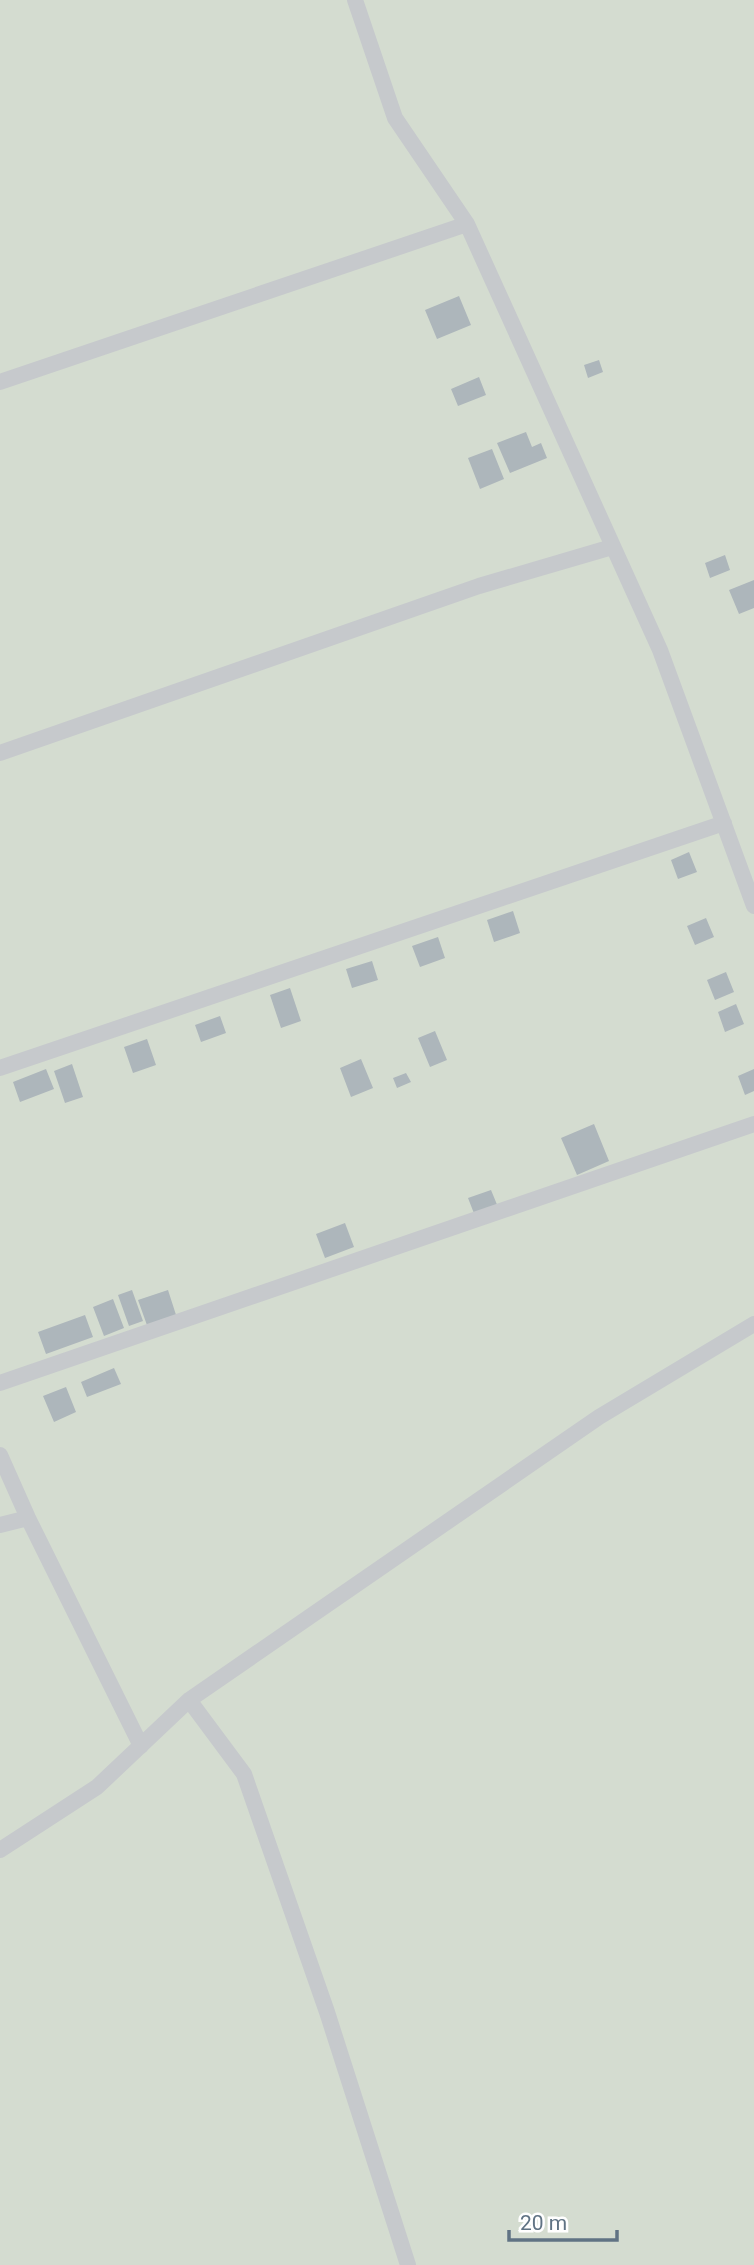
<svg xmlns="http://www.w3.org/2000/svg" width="754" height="2265" font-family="Roboto,sans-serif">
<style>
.green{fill:#d4dcd0}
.building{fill:#adb6bb}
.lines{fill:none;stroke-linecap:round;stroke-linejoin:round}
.lane{stroke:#c6c9cc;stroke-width:16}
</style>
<rect width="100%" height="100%" fill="#f4f4ef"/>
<!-- green -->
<path class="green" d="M0 0H754V2265H0Z"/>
<!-- building -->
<path class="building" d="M459 296 471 325 437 339 425 310Z
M599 360 603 372 588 378 584 365Z
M479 377 486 395 458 406 451 389Z
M526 432 532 447 541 443 547 458 510 473 497 443Z
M492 449 504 479 480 489 468 458Z
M725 555 730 570 710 578 705 563Z
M754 580V608L739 614 729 590Z
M689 852 697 872 678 879 671 860Z
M513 911 520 933 494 942 487 920Z
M706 918 714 937 695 945 687 926Z
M438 937 445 958 420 967 412 946Z
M372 961 378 980 352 988 346 969Z
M726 972 734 992 715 1000 707 980Z
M290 988 301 1021 281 1028 270 995Z
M736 1004 744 1024 725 1032 718 1012Z
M220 1016 226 1033 201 1042 195 1025Z
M435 1031 447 1060 430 1067 418 1038Z
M147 1039 156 1065 133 1073 124 1047Z
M361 1059 373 1088 351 1097 340 1068Z
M72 1064 83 1097 65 1103 54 1071Z
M46 1069 54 1089 20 1102 13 1082Z
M754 1069V1091L745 1095 738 1076Z
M406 1073 411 1082 397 1088 393 1078Z
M594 1124 609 1161 577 1175 561 1138Z
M491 1190 498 1207 475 1216 468 1198Z
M345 1223 354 1247 325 1258 316 1234Z
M132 1290 143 1321 129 1326 118 1295Z
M168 1290 177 1318 148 1328 138 1300Z
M113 1299 124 1328 104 1336 93 1307Z
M85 1315 93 1337 46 1354 38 1332Z
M114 1368 121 1384 87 1397 81 1382Z
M66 1387 76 1412 54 1422 43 1396Z"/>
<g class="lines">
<!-- lane -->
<path class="lane" d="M355 0 395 118 467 224 660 650 754 906
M0 382 467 224
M0 753 479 586 612 547
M0 1068 724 823
M0 1383 754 1124
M0 1455 28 1518 141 1746
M0 1525 28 1518
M189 1700 244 1774 327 2012 408 2265
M0 1850 97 1787 189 1700 599 1417 754 1324"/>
</g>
<!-- scale -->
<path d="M509 2230v10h108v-10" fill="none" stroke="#607384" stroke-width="3.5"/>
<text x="520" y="2230" font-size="21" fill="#607384" stroke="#ffffff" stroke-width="5" paint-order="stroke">20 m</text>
</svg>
